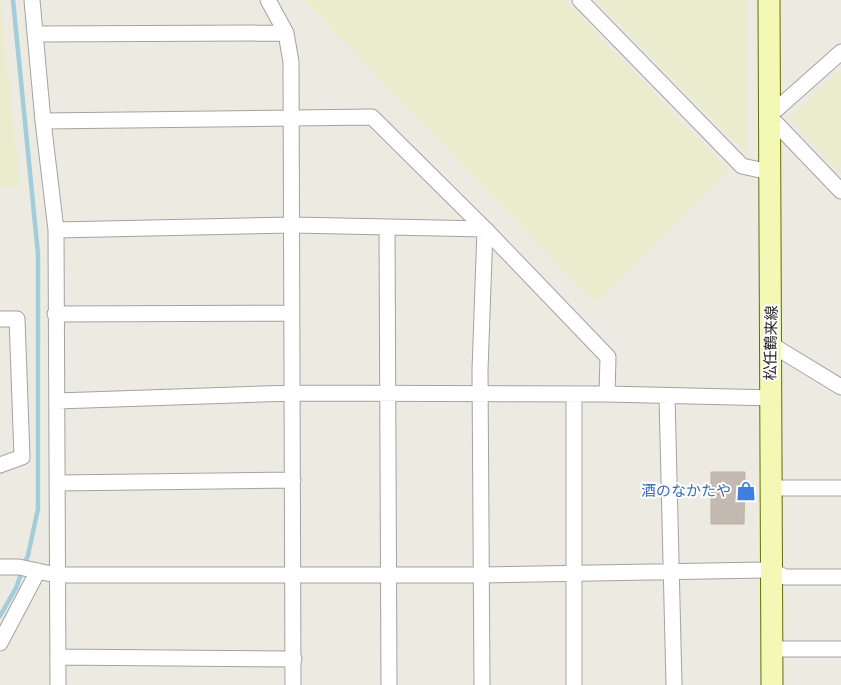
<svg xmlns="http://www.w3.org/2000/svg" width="841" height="685" font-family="'Roboto Condensed','Noto Sans JP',sans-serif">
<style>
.farmland{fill:#e9eccd}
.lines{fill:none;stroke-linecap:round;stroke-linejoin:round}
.stream{stroke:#a2cddb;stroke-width:4.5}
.building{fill:#c2b9b1;stroke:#bfb0a4}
.minor-casing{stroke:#a3a3a3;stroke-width:17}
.secondary-casing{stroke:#627006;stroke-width:23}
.minor{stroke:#fff;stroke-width:15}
.secondary{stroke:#f3f8b5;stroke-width:21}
.labels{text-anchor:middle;stroke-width:4;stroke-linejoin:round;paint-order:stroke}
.street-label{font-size:15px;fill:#1c1c1c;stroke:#fff}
.shop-label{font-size:15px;fill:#366cbe;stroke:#fff;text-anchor:end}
</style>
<rect width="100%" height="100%" fill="#edeae2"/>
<!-- farmland -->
<path class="farmland" d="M0 0 20 187H0Z
M304 0H564L729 171 595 303Z
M596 0H746V153Z
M841 69V174L789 118Z"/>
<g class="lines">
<!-- stream -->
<path class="stream" d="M0 616 16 588 28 555 38 509V254L13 0"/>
</g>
<!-- building -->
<path class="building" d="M711 472H745L744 524H711Z"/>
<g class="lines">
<defs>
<path id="minor" d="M32 0 43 121 56 230 58 685
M268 0 286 33 291 62 293 685
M580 0 742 166 769 172
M36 34 286 33
M841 52 769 116 841 191
M43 121 372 117 485 229 608 357 607 394 770 398
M387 227 389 685
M56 230 293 225 485 229 480 370 482 685
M55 314 292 313
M0 319H17L22 457 0 465
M772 345 841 387
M667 396 674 685
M57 401 293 393 607 394
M58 483 293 480
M771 488H841
M0 567H19L56 575H482L771 570 785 577H841
M0 643 38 571
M772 649H841
M58 657 294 659
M574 685V394"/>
<path id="secondary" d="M769 0 772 685"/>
</defs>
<!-- minor casing -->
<use href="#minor" class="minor-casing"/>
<!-- secondary casing -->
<use href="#secondary" class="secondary-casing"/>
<!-- minor -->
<use href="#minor" class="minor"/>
<!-- secondary -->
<use href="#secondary" class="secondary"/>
</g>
<!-- icons -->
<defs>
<symbol id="shop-bare" viewBox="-9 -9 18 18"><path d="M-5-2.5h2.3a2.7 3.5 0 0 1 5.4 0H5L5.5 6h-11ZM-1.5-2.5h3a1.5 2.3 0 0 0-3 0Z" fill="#3f7fe0" stroke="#fff" stroke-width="2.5" paint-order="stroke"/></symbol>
</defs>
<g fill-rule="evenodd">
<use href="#shop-bare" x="732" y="477" width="28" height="28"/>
</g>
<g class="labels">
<!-- street labels -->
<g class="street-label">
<text transform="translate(771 343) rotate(-89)" y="5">松任鶴来線</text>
</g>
<!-- shop labels -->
<g class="shop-label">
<text x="731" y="496">酒のなかたや</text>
</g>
</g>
</svg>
